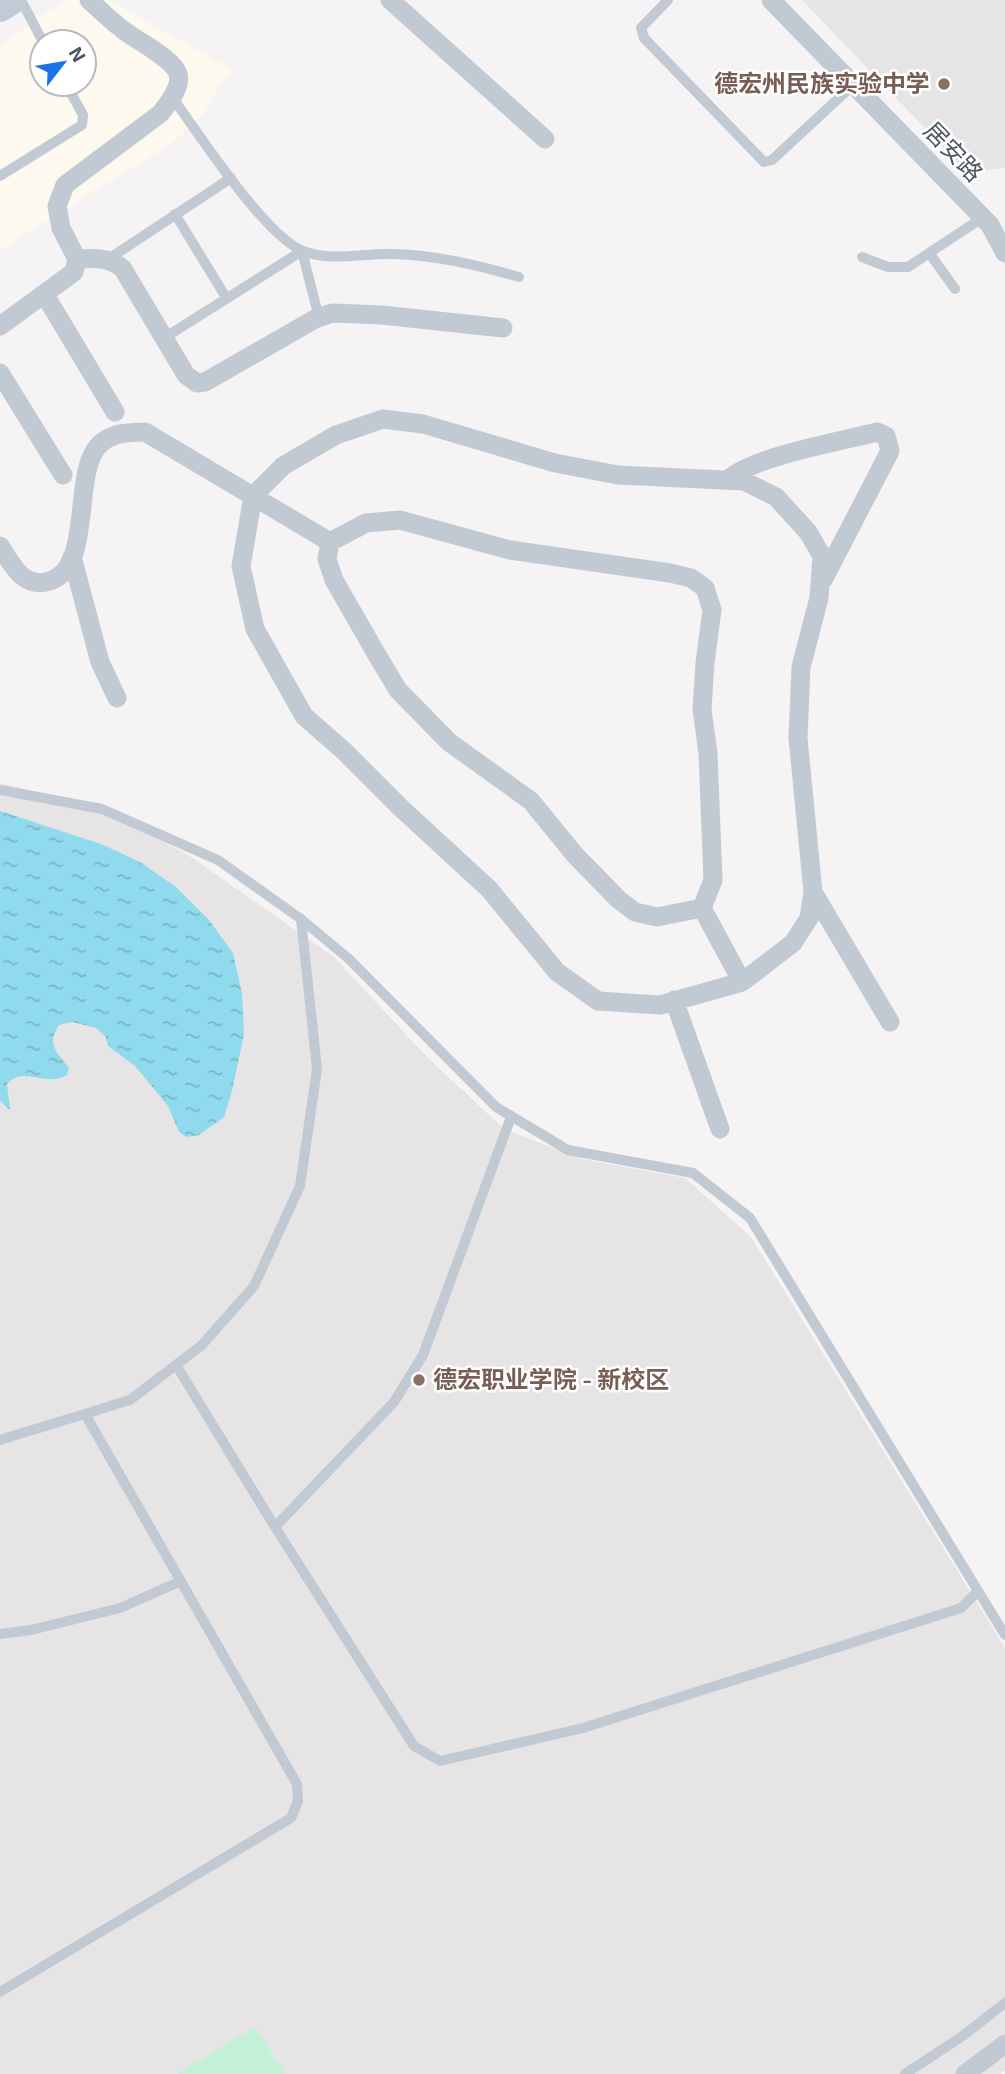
<svg xmlns="http://www.w3.org/2000/svg" width="1005" height="2074" font-family="'Exo 2','Noto Sans SC',sans-serif">
<style>
.commercial{fill:#fdf9ef;fill-rule:evenodd}
.education{fill:#e6e4e5}
.garden{fill:#c3f1d5}
.water{fill:url(#water-ripples)}
.lines{fill:none;stroke-linecap:round;stroke-linejoin:round}
.lane{stroke:#c1cad2;stroke-width:10}
.street{stroke:#c1cad2;stroke-width:19}
.secondary{stroke:#c1cbd6;stroke-width:28}
.education-dot{fill:#8d6e63;stroke:#fff;stroke-width:2.5}
.labels{text-anchor:middle;stroke-width:5;stroke-linejoin:round;paint-order:stroke}
.education-label{font-size:24px;font-weight:bold;fill:#785e54;stroke:#fff;text-anchor:end}
.street-label{font-size:24px;fill:#4a5661;stroke:#fff}
</style>
<defs>
<pattern id="water-ripples" width="26" height="14" patternUnits="userSpaceOnUse" patternTransform="scale(1.75)"><rect width="26" height="14" fill="#90daee"/><path d="M2 4q2-2 4 0t4 0M15 11q2-2 4 0t4 0" fill="none" stroke="#78b4c4"/></pattern>
</defs>
<rect width="100%" height="100%" fill="#f5f3f3"/>
<!-- commercial -->
<path class="commercial" d="M65 0H109L233 70 221 83 204 114 171 144 0 250V45ZM42 42H84V84H42Z"/>
<!-- education -->
<path class="education" d="M802 0H1005V168L967 172Z
M0 783 45 794 125 821 188 855 334 957 427 1057 504 1129 582 1159 685 1178 751 1237 1005 1648V2070L1001 2074H0Z"/>
<!-- garden -->
<path class="garden" d="M255 2027 285 2074H177Z"/>
<!-- water -->
<path class="water" d="M0 811 101 844 140 862 176 887 209 920 233 953 242 994 244 1034 232 1091 224 1117 199 1135 186 1137 179 1132 168 1106 135 1066 108 1046 105 1036 96 1028 73 1022 59 1025C46 1045 57 1052 69 1068L67 1075C44 1088 24 1065 7 1084L10 1110 0 1101Z"/>
<g class="lines">
<!-- lane -->
<path class="lane" d="M21 0 43 42
M668 0 641 28 644 38 764 162 772 160 853 85
M172 97C199 134 264 235 303 251 330 262 364 253 393 254 436 255 477 265 519 277
M0 176 82 125 83 115 66 84
M175 214 227 299
M930 254 955 289
M862 257 888 267H908L982 218
M107 260 231 178
M164 338 302 251 319 318
M0 790 102 809 218 860 301 919 349 959 496 1107 568 1150 693 1173 750 1218 1005 1635
M176 1365 275 1527 414 1746 440 1761 583 1728 961 1608 977 1592
M0 1440 130 1400 202 1345 254 1286 300 1186 317 1069 301 919
M275 1527 394 1402 423 1355 511 1117
M0 1634 31 1630 120 1608 181 1581
M0 1992 291 1818 298 1801 297 1784 85 1414
M905 2074 964 2035 1005 2003"/>
<!-- street -->
<path class="street" d="M390 0 545 139
M771 0 990 225 1005 253
M77 259C94 258 110 257 123 269L186 375 197 383 205 382 315 319 332 313 382 315 503 328
M45 295 115 412
M0 326 74 272 77 259 61 228 57 206 65 185 161 113C168 103 182 87 178 74 173 58 135 40 122 29 110 20 100 10 89 0
M0 373 63 475
M383 419 423 424 555 463 618 475 744 481 776 497 808 532 822 556 819 598 801 667 798 738 813 892 809 918 793 943 742 982 660 1005 598 1001 557 972 489 889 401 808 344 751 304 716 255 629 241 566 253 496 283 466 336 435Z
M728 480C750 457 843 441 877 432L886 436 890 451 823 580
M400 520 510 550 670 573 691 578 705 588 712 610 705 663 702 709 708 754 713 880 702 908 657 917 635 912 619 900 575 855 531 801 449 742 398 690 377 655 334 580 327 559 330 542 366 523Z
M0 546C11 563 22 587 46 582 96 572 70 472 100 444 113 432 128 433 145 432L330 542
M72 557 100 662 117 698
M813 892 890 1022
M702 908 742 982
M674 1000 720 1129
M965 2074 1005 2044"/>
<!-- secondary -->
<path class="secondary" d="M0 8 13 0"/>
</g>
<!-- markers -->
<g class="education-dot">
<circle cx="944" cy="84" r="7"/>
<circle cx="419" cy="1380" r="7"/>
</g>
<g class="labels">
<!-- education labels -->
<g class="education-label">
<text x="930" y="92">德宏州民族实验中学</text>
<text x="433" y="1388" text-anchor="start">德宏职业学院 - 新校区</text>
</g>
<!-- street labels -->
<g class="street-label">
<text transform="translate(953 152) rotate(46)" y="8">居安路</text>
</g>
</g>
<!-- north arrow -->
<g transform="translate(63 63) rotate(59)"><circle r="33" fill="#ffffff" stroke="#b7bbc0" stroke-width="2"/>
<path d="M0-5L12 26L0 18L-12 26Z" fill="#1a73e8"/>
<text y="-10" font-size="19" font-weight="bold" text-anchor="middle" fill="#4a5661">N</text>
</g>
</svg>
